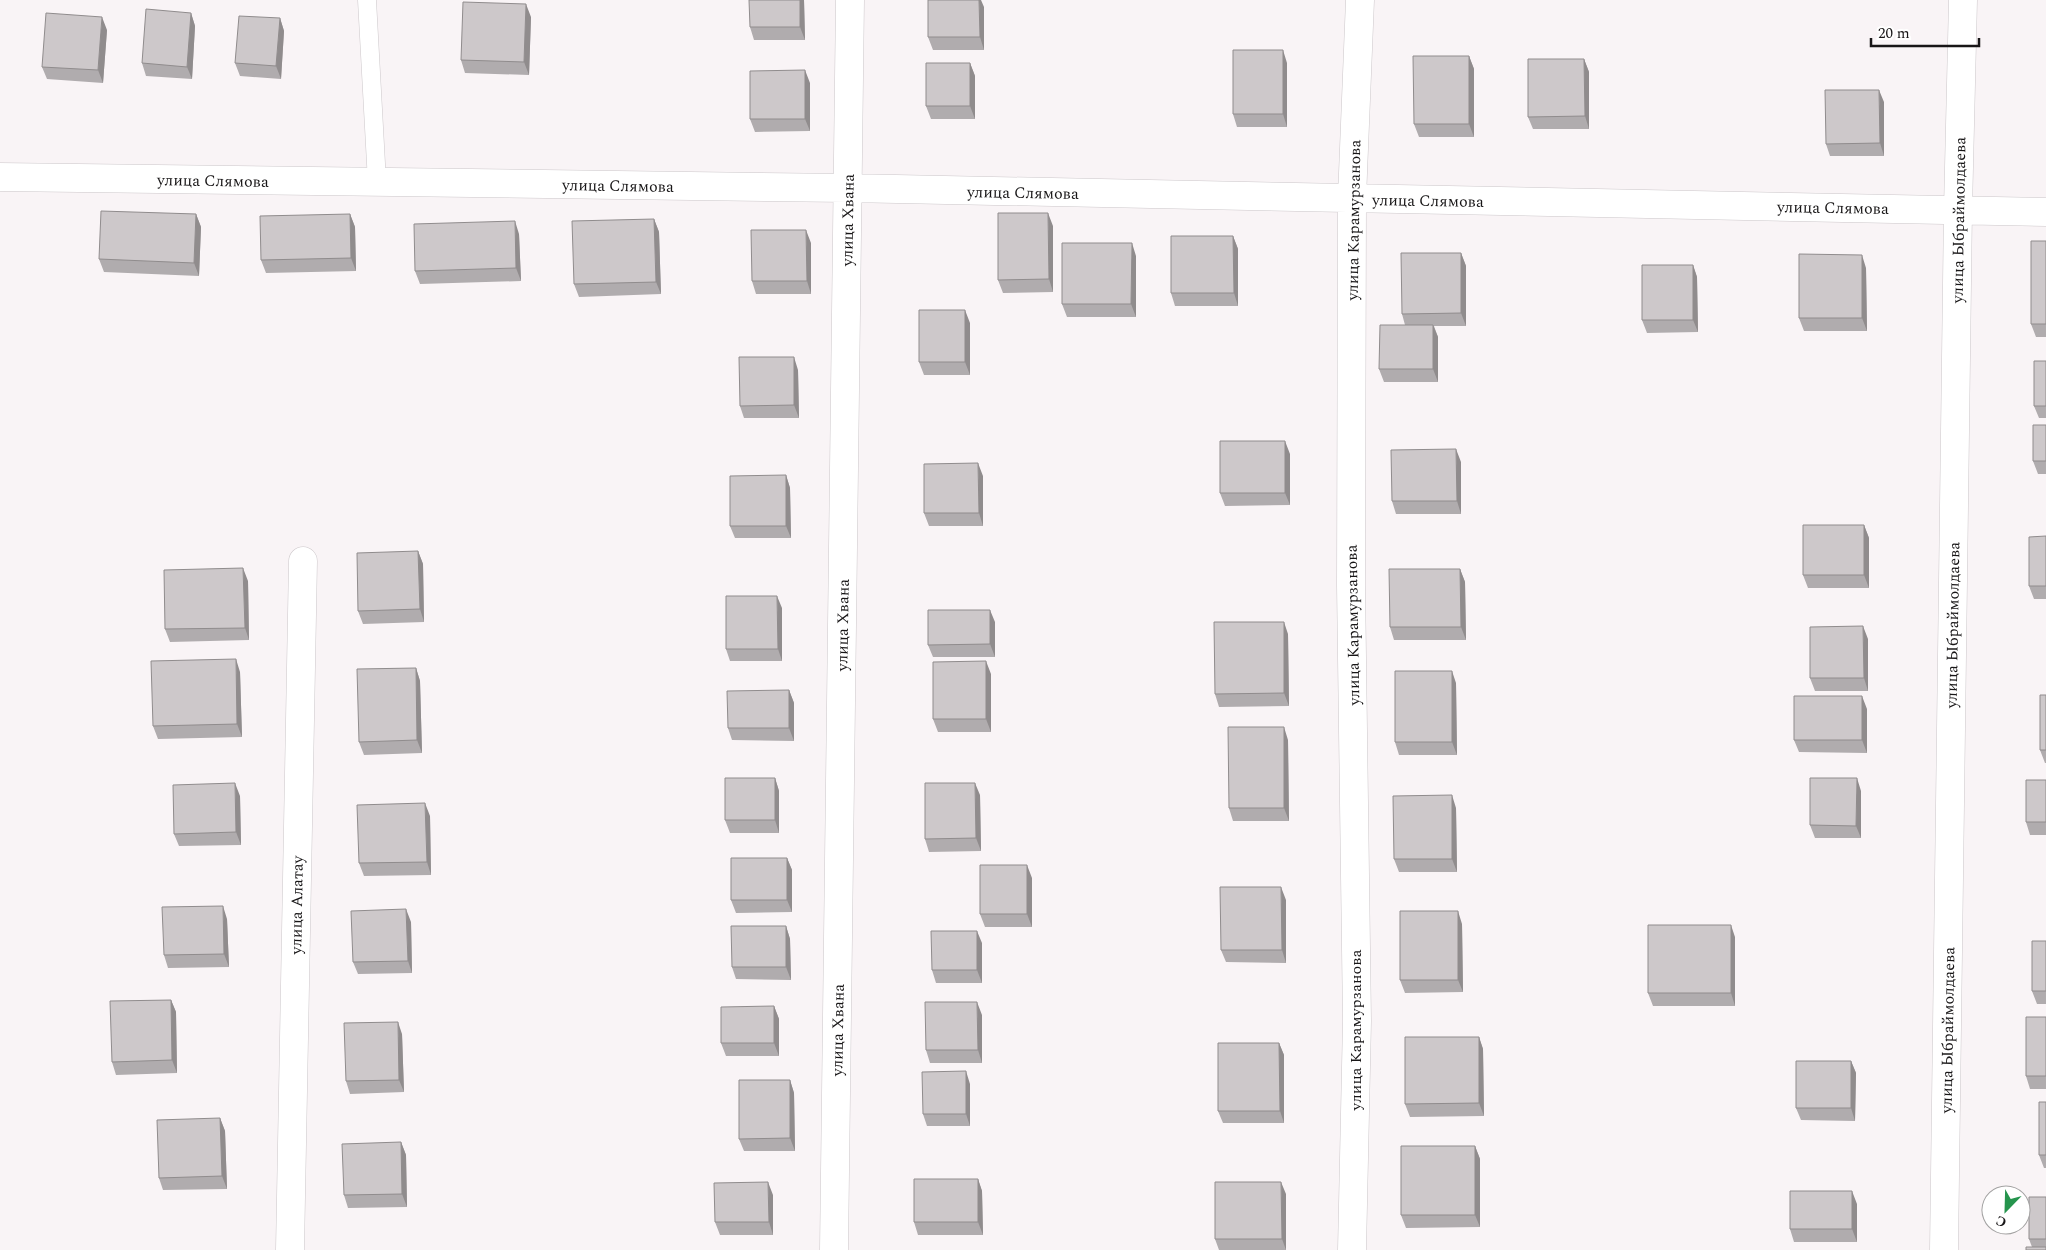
<svg xmlns="http://www.w3.org/2000/svg" width="2046" height="1250" font-family="Spectral,serif">
<style>
.lines{fill:none;stroke-linecap:round;stroke-linejoin:round}
.lane-casing{stroke:#ccc7ca;stroke-width:19}
.street-casing{stroke:#ccc7ca;stroke-width:29}
.lane{stroke:#fff;stroke-width:18}
.street{stroke:#fff;stroke-width:28}
.wall{fill:#b0acae}
.shaded-wall{fill:#908c8d}
.building{fill:#cdc8ca;stroke:#908c8d}
.labels{text-anchor:middle;stroke-width:4;stroke-linejoin:round;paint-order:stroke}
.street-label{font-size:16px;fill:#181617;stroke:#fff}
</style>
<rect width="100%" height="100%" fill="#f9f4f6"/>
<g class="lines">
<defs>
<path id="lane" d="M367 0 377 182"/>
<path id="street" d="M0 177 848 188 2046 212
M290 1250 303 561
M834 1250 850 0
M1352 1250 1357 1021 1351 585 1352 198 1360 0
M1944 1250 1958 209 1963 0"/>
</defs>
<!-- lane casing -->
<use href="#lane" class="lane-casing"/>
<!-- street casing -->
<use href="#street" class="street-casing"/>
<!-- lane -->
<use href="#lane" class="lane"/>
<!-- street -->
<use href="#street" class="street"/>
</g>
<!-- wall -->
<path class="wall" d="M804 0 805 40H754L750 27Z
M984 7V50H933L928 37Z
M191 13 195 26 192 79 146 76 142 63Z
M531 17 529 75 465 73 461 60Z
M280 18 284 31 281 79 240 76 235 63Z
M107 30 103 83 47 79 42 67Z
M1469 56 1474 69V137H1419L1414 124Z
M1584 59 1589 72V129H1533L1528 117Z
M970 63 975 76V119H931L926 106Z
M1287 63V127H1237L1233 114Z
M810 83V131L755 132 750 119Z
M1884 102V156H1830L1826 144Z
M196 214 201 227 199 276 104 272 99 259Z
M350 214 355 227 356 271 266 273 261 260Z
M654 219 659 232 661 294 579 297 574 284Z
M1053 226V292L1003 293 998 280Z
M519 234 521 281 420 284 415 271Z
M1233 236 1238 249V306H1175L1171 293Z
M2046 241V337H2036L2031 324Z
M811 243V294H756L752 281Z
M1461 253 1466 266V326H1434L1438 337V382H1384L1379 369 1405 325 1402 314Z
M1136 256V317H1067L1062 304Z
M1693 265 1697 277 1698 332 1647 333 1642 320Z
M1866 268 1867 331H1804L1799 318Z
M970 323V375H924L919 362Z
M2046 361V418H2039L2034 406Z
M798 370 799 418H744L740 406Z
M2046 425V474H2038L2033 461Z
M1290 454V505L1225 506 1220 493Z
M1461 462V514H1396L1392 501Z
M786 475 790 488 791 538H735L730 526Z
M983 476V526H929L924 513Z
M1864 525 1869 538V588H1808L1803 575Z
M2046 536V599H2034L2029 586Z
M418 551 423 564 424 622 363 624 358 611Z
M1460 569 1465 582 1466 640H1394L1390 627Z
M248 581 249 640 170 642 165 629Z
M782 608V661H730L726 649Z
M995 622V657H933L928 645Z
M1288 634 1289 706 1219 707 1215 694Z
M1868 639V691H1815L1810 678Z
M416 668 420 681 422 753 364 755 359 742Z
M240 672 242 737 158 739 153 726Z
M991 674V732H938L933 719Z
M1456 683 1457 755H1399L1395 742Z
M789 690 794 703V741L732 740 728 728Z
M2046 695V763H2045L2040 750Z
M1867 709V753L1799 752 1794 740Z
M1288 740 1289 821H1233L1229 808Z
M775 778 779 791V833H730L725 820Z
M2046 780V835H2030L2026 822Z
M1861 791V838H1815L1810 825Z
M980 795 981 851 929 852 925 839Z
M240 796 241 845 179 846 174 834Z
M1456 808 1457 872H1399L1394 859Z
M430 816 431 875 364 876 359 863Z
M787 858 792 870V912L736 913 731 900Z
M1032 878V927H985L980 914Z
M1286 900V963L1226 962 1221 950Z
M227 919 229 967 168 968 164 955Z
M411 922 412 973 358 974 353 962Z
M1462 924 1463 992 1405 993 1400 980Z
M786 926 790 939 791 980 736 979 732 967Z
M1735 937V1006H1653L1648 993Z
M2046 941V1004H2037L2032 991Z
M982 943V983H936L932 970Z
M171 1000 176 1012 177 1073 116 1075 112 1062Z
M774 1006 779 1019V1056H726L721 1043Z
M982 1015V1063H930L926 1050Z
M2046 1017V1089H2030L2026 1076Z
M402 1034 404 1092 350 1094 346 1081Z
M1479 1037 1483 1049 1484 1116 1410 1117 1405 1104Z
M1279 1043 1284 1055V1123H1223L1218 1111Z
M1851 1061 1856 1073 1855 1121 1801 1120 1796 1108Z
M790 1080 794 1093 795 1151H744L739 1139Z
M970 1084V1126H927L923 1114Z
M2046 1102V1168H2044L2039 1155Z
M220 1118 225 1131 227 1189 163 1190 159 1178Z
M401 1142 406 1155 407 1207 348 1208 344 1195Z
M1475 1146 1480 1159V1227L1406 1228 1401 1215Z
M978 1179 982 1191 983 1235H918L914 1222Z
M1286 1194V1250H1219L1215 1239Z
M773 1195V1235H720L715 1222Z
M2046 1197V1250L2032 1247 2029 1239Z
M1857 1204V1242H1794L1790 1229Z"/>
<!-- shaded-wall -->
<path class="shaded-wall" d="M800 0H804L805 40 800 27Z
M979 0H981L984 7V50L980 37Z
M526 4 531 17 529 75 524 62Z
M191 13 195 26 192 79 187 67Z
M102 17 107 30 103 83 98 70Z
M280 18 284 31 281 79 276 66Z
M1283 50 1287 63V127L1283 114Z
M1469 56 1474 69V137L1469 124Z
M1584 59 1589 72V129L1585 116Z
M970 63 975 76V119L970 106Z
M805 70 810 83V131L805 119Z
M1879 90 1884 102V156L1880 143Z
M1048 213 1053 226V292L1049 279Z
M196 214 201 227 199 276 194 263Z
M350 214 355 227 356 271 351 258Z
M654 219 659 232 661 294 656 282Z
M515 221 519 234 521 281 516 268Z
M806 230 811 243V294L807 281Z
M1233 236 1238 249V306L1234 293Z
M1132 243 1136 256V317L1131 304Z
M1461 253 1466 266V326L1461 313Z
M1862 255 1866 268 1867 331 1862 318Z
M1693 265 1697 277 1698 332 1693 320Z
M965 310 970 323V375L965 362Z
M1433 325 1438 337V382L1433 369Z
M794 357 798 370 799 418 794 405Z
M1285 441 1290 454V505L1285 493Z
M1456 449 1461 462V514L1457 501Z
M978 463 983 476V526L979 513Z
M786 475 790 488 791 538 786 526Z
M1864 525 1869 538V588L1864 575Z
M418 551 423 564 424 622 420 609Z
M243 568 248 581 249 640 245 628Z
M1460 569 1465 582 1466 640 1461 627Z
M777 596 782 608V661L778 649Z
M990 610 995 622V657L990 644Z
M1284 622 1288 634 1289 706 1284 693Z
M1863 626 1868 639V691L1864 678Z
M236 659 240 672 242 737 237 724Z
M986 661 991 674V732L986 719Z
M416 668 420 681 422 753 417 740Z
M1452 671 1456 683 1457 755 1452 742Z
M789 690 794 703V741L789 728Z
M1862 696 1867 709V753L1862 740Z
M1284 727 1288 740 1289 821 1284 808Z
M775 778 779 791V833L775 820Z
M1857 778 1861 791V838L1856 826Z
M235 783 240 796 241 845 236 832Z
M975 783 980 795 981 851 976 838Z
M1452 795 1456 808 1457 872 1452 859Z
M425 803 430 816 431 875 427 862Z
M787 858 792 870V912L787 900Z
M1027 865 1032 878V927L1027 914Z
M1281 887 1286 900V963L1282 950Z
M223 906 227 919 229 967 224 954Z
M406 909 411 922 412 973 408 961Z
M1458 911 1462 924 1463 992 1458 980Z
M1731 925 1735 937V1006L1731 993Z
M786 926 790 939 791 980 786 967Z
M977 931 982 943V983L977 970Z
M171 1000 176 1012 177 1073 172 1060Z
M977 1002 982 1015V1063L978 1050Z
M774 1006 779 1019V1056L774 1043Z
M398 1022 402 1034 404 1092 399 1080Z
M1479 1037 1483 1049 1484 1116 1479 1103Z
M1279 1043 1284 1055V1123L1280 1111Z
M1851 1061 1856 1073 1855 1121 1851 1108Z
M966 1071 970 1084V1126L966 1114Z
M790 1080 794 1093 795 1151 790 1138Z
M220 1118 225 1131 227 1189 222 1176Z
M401 1142 406 1155 407 1207 402 1194Z
M1475 1146 1480 1159V1227L1475 1215Z
M978 1179 982 1191 983 1235 978 1222Z
M768 1182 773 1195V1235L769 1222Z
M1281 1182 1286 1194V1250L1282 1239Z
M1852 1191 1857 1204V1242L1852 1229Z"/>
<!-- building -->
<path class="building" d="M749 0H800V27H750Z
M928 0H979L980 37H928Z
M463 2 526 4 524 62 461 60Z
M146 9 191 13 187 67 142 63Z
M46 13 102 17 98 70 42 67Z
M239 16 280 18 276 66 235 63Z
M1233 50H1283V114H1233Z
M1413 56H1469V124H1414Z
M1528 59H1584L1585 116 1528 117Z
M926 63H970V106H926Z
M805 70V119H750V71Z
M1825 90H1879L1880 143 1826 144Z
M101 211 196 214 194 263 99 259Z
M998 213H1048L1049 279 998 280Z
M350 214 351 258 261 260 260 216Z
M654 219 656 282 574 284 572 221Z
M515 221 516 268 415 271 414 224Z
M751 230H806L807 281H752Z
M1171 236H1233L1234 293H1171Z
M2031 241H2046V324H2031Z
M1062 243H1132L1131 304H1062Z
M1401 253H1461V313L1402 314Z
M1799 254 1862 255V318H1799Z
M1642 265H1693V320H1642Z
M919 310H965V362H919Z
M1380 325H1433V369H1379Z
M739 357H794V405L740 406Z
M2034 361H2046V406H2034Z
M2033 425H2046V461H2033Z
M1220 441H1285V493H1220Z
M1456 449 1457 501H1392L1391 450Z
M978 463 979 513H924V464Z
M786 475V526H730V476Z
M1803 525H1864V575H1803Z
M2046 536V586H2029V537Z
M418 551 420 609 358 611 357 553Z
M243 568 245 628 165 629 164 570Z
M1389 569H1460L1461 627H1390Z
M726 596H777L778 649H726Z
M928 610H990V644L928 645Z
M1214 622H1284V693L1215 694Z
M1863 626 1864 678H1810V627Z
M236 659 237 724 153 726 151 661Z
M986 661V719H933V662Z
M416 668 417 740 359 742 357 669Z
M1395 671H1452V742H1395Z
M789 690V728H728L727 691Z
M2040 695H2046V750H2040Z
M1794 696H1862V740H1794Z
M1228 727H1284V808H1229Z
M725 778H775V820H725Z
M1810 778H1857L1856 826 1810 825Z
M2026 780H2046V822H2026Z
M235 783 236 832 174 834 173 785Z
M925 783H975L976 838 925 839Z
M1452 795V859H1394L1393 796Z
M425 803 427 862 359 863 357 805Z
M731 858H787V900H731Z
M980 865H1027V914H980Z
M1220 887H1281L1282 950H1221Z
M223 906 224 954 164 955 162 907Z
M406 909 408 961 353 962 351 911Z
M1400 911H1458V980H1400Z
M1648 925H1731V993H1648Z
M731 926H786V967H732Z
M931 931H977V970H932Z
M2032 941H2046V991H2032Z
M171 1000 172 1060 112 1062 110 1001Z
M925 1002H977L978 1050H926Z
M774 1006V1043H721V1007Z
M2026 1017H2046V1076H2026Z
M398 1022 399 1080 346 1081 344 1023Z
M1405 1037H1479V1103L1405 1104Z
M1218 1043H1279L1280 1111H1218Z
M1796 1061H1851V1108H1796Z
M966 1071V1114H923L922 1072Z
M739 1080H790V1138L739 1139Z
M2039 1102H2046V1155H2039Z
M220 1118 222 1176 159 1178 157 1120Z
M401 1142 402 1194 344 1195 342 1144Z
M1401 1146H1475V1215H1401Z
M914 1179H978V1222H914Z
M768 1182 769 1222H715L714 1183Z
M1215 1182H1281L1282 1239H1215Z
M1790 1191H1852V1229H1790Z
M2029 1197H2046V1239H2029Z
M2026 1247H2046V1250H2026Z"/>
<g class="labels">
<!-- street labels -->
<g class="street-label">
<text transform="translate(213 180) rotate(1)" y="6">улица Слямова</text>
<text transform="translate(618 185) rotate(1)" y="6">улица Слямова</text>
<text transform="translate(1023 192) rotate(1)" y="6">улица Слямова</text>
<text transform="translate(1428 200) rotate(1)" y="6">улица Слямова</text>
<text transform="translate(1833 207) rotate(1)" y="6">улица Слямова</text>
<text transform="translate(847 220) rotate(-89)" y="6">улица Хвана</text>
<text transform="translate(1353 220) rotate(-89)" y="6">улица Карамурзанова</text>
<text transform="translate(1958 220) rotate(-89)" y="6">улица Ыбраймолдаева</text>
<text transform="translate(842 625) rotate(-89)" y="6">улица Хвана</text>
<text transform="translate(1352 625) rotate(-91)" y="6">улица Карамурзанова</text>
<text transform="translate(1952 625) rotate(-89)" y="6">улица Ыбраймолдаева</text>
<text transform="translate(296 905) rotate(-89)" y="6">улица Алатау</text>
<text transform="translate(837 1030) rotate(-89)" y="6">улица Хвана</text>
<text transform="translate(1355 1030) rotate(-90)" y="6">улица Карамурзанова</text>
<text transform="translate(1947 1030) rotate(-89)" y="6">улица Ыбраймолдаева</text>
</g>
</g>
<!-- north arrow -->
<g transform="translate(2006 1210) rotate(203)"><circle r="24" fill="#ffffff" stroke="#a3a2a2"/>
<path d="M0-4L9 19L0 12L-9 19Z" fill="#25944d"/>
<text y="-8" font-size="14" font-weight="bold" text-anchor="middle" fill="#181617">С</text>
</g>
<!-- scale -->
<path d="M1871 38v8h108v-8" fill="none" stroke="#181617" stroke-width="2.5"/>
<text x="1878" y="38" font-size="15" fill="#181617" stroke="#ffffff" stroke-width="4" paint-order="stroke">20 m</text>
</svg>
